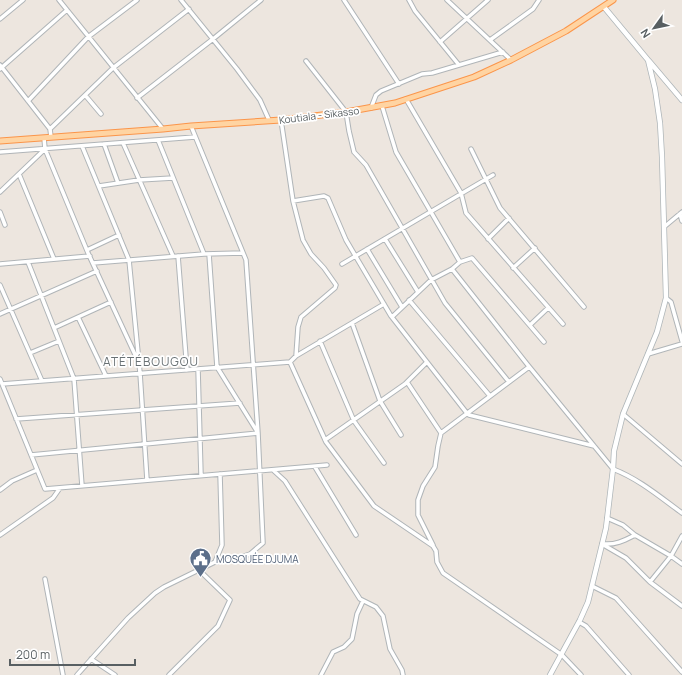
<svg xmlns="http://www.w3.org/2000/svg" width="682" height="675" font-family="Manrope,sans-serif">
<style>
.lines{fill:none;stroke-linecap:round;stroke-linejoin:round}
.street-casing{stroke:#b0b5b8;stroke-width:5.5}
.secondary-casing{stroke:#afb6b9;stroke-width:6}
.primary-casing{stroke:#fb954a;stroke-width:7}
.street{stroke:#fff;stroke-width:3.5}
.secondary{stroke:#fff;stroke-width:4.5}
.primary{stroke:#ffd4a2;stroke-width:5}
.labels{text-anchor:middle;stroke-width:3.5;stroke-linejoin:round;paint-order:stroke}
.street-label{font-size:10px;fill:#585f62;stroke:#fff}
.service-label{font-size:10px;fill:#4e5e75;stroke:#fff;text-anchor:start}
.quarter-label{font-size:12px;letter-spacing:1px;fill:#697174;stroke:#fff}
</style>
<rect width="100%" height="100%" fill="#ede6df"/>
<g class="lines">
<defs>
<path id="street" d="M59 0 163 129
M181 0 237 69 260 100 269 120
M344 0 399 84
M409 0 415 11 459 65
M447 0 511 60
M0 19 23 0
M490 40 533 9 539 0
M440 42 488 0
M306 61 346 112 349 131 354 152 366 165 445 303 509 382
M0 65 50 129
M0 69 67 10
M85 95 101 114
M137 98 213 39 261 0
M406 99 461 193 466 213 563 324
M28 101 88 37 137 0
M382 106 396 152 460 262
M371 108 376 95 381 91 422 74 432 73 503 52
M281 120 293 201 303 240 311 254 324 268 336 285 335 288 301 317 298 327 296 356
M51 137 50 129 113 68 189 9
M44 138 45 149 88 253 138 361
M158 140 204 254
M123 143 173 256
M104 144 118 183
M82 146 129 260 140 373 147 480
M471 149 500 208 584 307
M0 152 195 137
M19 174 54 259
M99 186 139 180 173 178
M0 192 45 149
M293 201 324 196 328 198 346 240 391 316 466 412 469 415 594 446
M0 212 5 225
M680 214 682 221
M664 227 682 212
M385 239 418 292
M488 239 509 218
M367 249 402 307
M87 250 119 235
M178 256 187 370
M28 262 74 379 82 486
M93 263 204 254 243 253
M0 264 90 256
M342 264 493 175
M513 268 535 248
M452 269 527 364 613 469C639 479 660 497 682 513
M0 285 42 381
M666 298 671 302 682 341
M409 300 490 396
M0 314 97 271
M78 317 106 376
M392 317 431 280 452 269 460 262 472 258 544 342
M352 323 380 401 401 435
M530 325 548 308
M54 328 111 302
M320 341 354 421 384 463
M30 353 59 341
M648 354 682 344
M290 362 296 356 384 304
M198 369 201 475
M0 379 45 489 327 465
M407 382 441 433
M2 384 290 362 326 442 374 506 433 546 436 551 437 562 443 573 562 655 581 675
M623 414 682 464
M16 419 240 403
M325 440 405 384 427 362
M31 455 258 433 217 367 209 254
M315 467 356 535
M273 470 285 481 360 599 376 607 383 616 390 649 402 670 403 675
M0 490 12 481 37 470
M607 518 623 525 635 535 671 556 682 564
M0 535 53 498 60 488
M602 544 626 558 650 582 682 606
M604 544C616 545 625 540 635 535
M433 545 418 515V500L423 486 435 467 438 446 441 433 529 367
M215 562 222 545 220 474
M45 579 63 675
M650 582 671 556 682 536
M592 586 616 598 682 672
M579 622 586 626 629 675
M91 659 115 675
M77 675 128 618 155 593 164 587 215 562 235 559 250 554 263 543 258 433 246 260 191 126
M169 675 218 626 230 600 199 570
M321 675 333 652 344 647 352 639 357 614 363 601"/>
<path id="secondary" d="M649 61 682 100
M550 675 580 620 588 602 606 528 613 469 614 451 623 414 657 332 666 298 662 157 660 123 655 89 648 60 604 7"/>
<path id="primary" d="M0 141 163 129 191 126 281 120 346 112 395 103 474 77 511 60 566 31 613 0"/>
</defs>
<!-- street casing -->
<use href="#street" class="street-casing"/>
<!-- secondary casing -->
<use href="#secondary" class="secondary-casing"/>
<!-- primary casing -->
<use href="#primary" class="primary-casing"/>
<!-- street -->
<use href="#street" class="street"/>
<!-- secondary -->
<use href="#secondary" class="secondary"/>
<!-- primary -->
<use href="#primary" class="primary"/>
</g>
<!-- icons -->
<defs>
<symbol id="civic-pin" viewBox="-11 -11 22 30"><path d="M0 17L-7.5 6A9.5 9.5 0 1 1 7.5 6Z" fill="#5c6f8a" stroke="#fff"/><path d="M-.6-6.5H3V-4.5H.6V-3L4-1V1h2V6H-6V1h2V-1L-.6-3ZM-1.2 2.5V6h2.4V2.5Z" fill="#fff"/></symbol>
</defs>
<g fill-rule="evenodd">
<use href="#civic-pin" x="188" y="546" width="25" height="34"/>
</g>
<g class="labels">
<!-- street labels -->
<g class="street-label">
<text transform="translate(319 115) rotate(-7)" y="4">Koutiala - Sikasso</text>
</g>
<!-- service labels -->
<g class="service-label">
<text x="216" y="563">MOSQUÉE DJUMA</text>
</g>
<!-- quarter labels -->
<g class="quarter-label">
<text x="151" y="366">ATÉTÉBOUGOU</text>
</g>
</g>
<!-- north arrow -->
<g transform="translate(654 28) rotate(237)" stroke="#ffffff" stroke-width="3" paint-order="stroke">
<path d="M0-3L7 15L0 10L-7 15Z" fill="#585f62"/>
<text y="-6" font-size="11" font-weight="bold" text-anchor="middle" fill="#585f62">N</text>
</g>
<!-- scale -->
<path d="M10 659v6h125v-6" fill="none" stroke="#585f62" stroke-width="2"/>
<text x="16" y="659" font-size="12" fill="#585f62" stroke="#ffffff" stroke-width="3" paint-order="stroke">200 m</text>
</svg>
